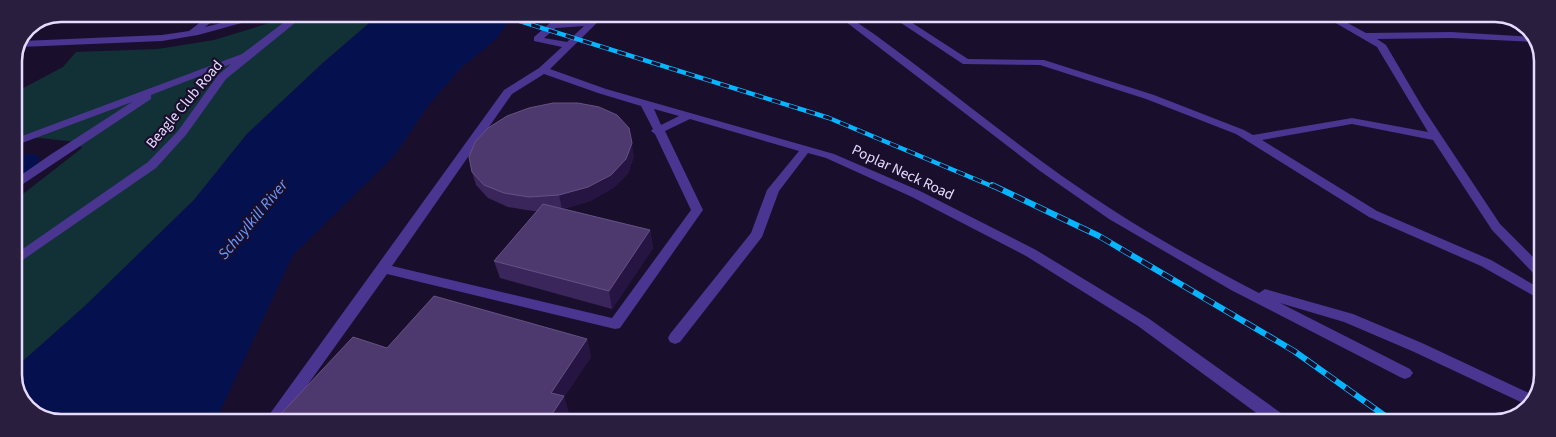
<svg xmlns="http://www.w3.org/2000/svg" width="1556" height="437" font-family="'Source Sans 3',sans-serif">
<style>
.green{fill:#113137}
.water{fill:#05114f}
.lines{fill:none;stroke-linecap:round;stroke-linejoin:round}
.minor{fill:#4a3590;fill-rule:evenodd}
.rail-far1-casing{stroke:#06b5ff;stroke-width:4.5}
.rail-casing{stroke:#06b5ff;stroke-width:6}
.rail-far1{stroke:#1a0e2d;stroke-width:3;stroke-dasharray:9;stroke-linecap:butt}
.rail{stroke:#1a0e2d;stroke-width:4.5;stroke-dasharray:12;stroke-linecap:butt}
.wall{fill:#3b265c}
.shaded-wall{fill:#261442}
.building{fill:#4d396e;stroke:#655284}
.labels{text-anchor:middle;stroke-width:4.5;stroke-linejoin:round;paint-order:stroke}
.street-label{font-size:15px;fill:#e6daff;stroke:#1a0e2d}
.water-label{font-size:16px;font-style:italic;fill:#689bff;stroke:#1a0e2d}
.rim{fill:none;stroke:#e6daff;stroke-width:2.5}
</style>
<rect width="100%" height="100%" fill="#1a0e2d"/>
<!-- green -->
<path class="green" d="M299 14H380L324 62 247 134 194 200 85 306 14 369V201L82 148 77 142 30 137 14 141V93L63 67 76 52 158 49 214 40Z"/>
<!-- water -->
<path class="water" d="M380 14H515L495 40 461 68 427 107 395 155 293 255 216 420 50 422 25 407 14 381V369L85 306 194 200 247 134 324 62Z
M30 154 40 156 37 165 14 181V157Z"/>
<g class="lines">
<!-- minor -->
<path class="minor" d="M211 14H222L205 27 258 14H274L198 35 162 41 20 47 22 41 162 35 189 31Z
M295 14H306L226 79 186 135 156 168 14 266V255L148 162 178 131 218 75 231 64 151 95V99L14 190V180L50 155 132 102 14 146V139L242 54Z
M596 14H606L550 69 606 89 834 154 920 191 1036 250 1148 318 1288 418 1290 423H1270L1138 326 1026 256 912 197 826 158 808 153 779 191 762 237 680 342 675 344 670 342 668 338 670 334 751 233 767 190 799 151 690 119 665 131 703 210 620 328 615 329 387 274 281 422H264L504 90 539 68 562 47 534 41V37L550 23 590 20ZM584 26 567 42 544 38 556 28ZM544 74 598 93 641 106 653 129 651 131 655 134 691 210 612 318 392 266 512 94ZM654 109 679 116 661 125Z
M837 15H846L874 34C943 84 1008 139 1078 187 1136 227 1197 261 1259 293L1265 289 1353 314 1422 343 1535 396 1528 406 1527 405 1412 351 1344 322 1280 303 1410 369 1413 373 1410 377 1405 379 1400 377 1231 290 1109 219 1040 171Z
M889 15H900L968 59 1044 60 1154 95 1244 130 1253 135 1352 118 1428 132 1377 47 1322 15H1333L1366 33 1451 32 1533 37 1536 42 1451 38 1377 39 1386 45 1423 108 1500 224 1541 265V278L1536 276 1492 230 1433 140 1352 124 1262 140 1377 211 1491 260 1541 289V300L1481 266 1369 217 1236 134 1146 99 1040 65 963 64Z"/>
<defs>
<path id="rail-far1" d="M497 14 829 118 994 187"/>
<path id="rail" d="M992 185 1099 236 1294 351 1395 423"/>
</defs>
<!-- rail-far1 casing -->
<use href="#rail-far1" class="rail-far1-casing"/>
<!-- rail casing -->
<use href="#rail" class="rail-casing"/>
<!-- rail-far1 -->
<use href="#rail-far1" class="rail-far1"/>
<!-- rail -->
<use href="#rail" class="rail"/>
</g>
<!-- wall -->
<path class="wall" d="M634 156 628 173 613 188 590 201 563 209 650 230 653 248 612 309 500 278 494 261 537 211H533L508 207 488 198 476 185 472 172Z
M587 339 591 357 564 397 569 414 563 422H281L278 417 387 348Z"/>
<!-- shaded-wall -->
<path class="shaded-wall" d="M632 143 634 156 628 173 613 188 590 201 562 209 559 195Z
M650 230 653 248 612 309 609 291Z
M587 339 591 357 564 397 569 414 563 422H547L551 393Z"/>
<!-- building -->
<path class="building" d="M553 103H578L599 107 617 115 629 128 632 143 626 159 611 175 588 187 559 195 529 197 504 193 484 185 472 172 469 157 475 142 488 128 507 116 529 108Z
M543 204 650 230 609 291 494 261Z
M434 296 587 339 551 393 564 396 547 422H290L291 421 278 417 353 337 387 348Z"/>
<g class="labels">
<!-- street labels -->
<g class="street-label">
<text transform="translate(184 104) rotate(-50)" y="5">Beagle Club Road</text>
<text transform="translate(903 172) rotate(25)" y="5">Poplar Neck Road</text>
</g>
<!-- water labels -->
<g class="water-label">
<text transform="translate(252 219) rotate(-50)" y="6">Schuylkill River</text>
</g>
</g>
<!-- crop -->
<path d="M0 0H1556V437H0ZM61 22H1495A39 39 0 0 1 1534 61V375A39 39 0 0 1 1495 414H61A39 39 0 0 1 22 375V61A39 39 0 0 1 61 22Z" fill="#2a1e3e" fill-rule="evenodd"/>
<path class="rim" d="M61 22H1495A39 39 0 0 1 1534 61V375A39 39 0 0 1 1495 414H61A39 39 0 0 1 22 375V61A39 39 0 0 1 61 22Z"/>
</svg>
